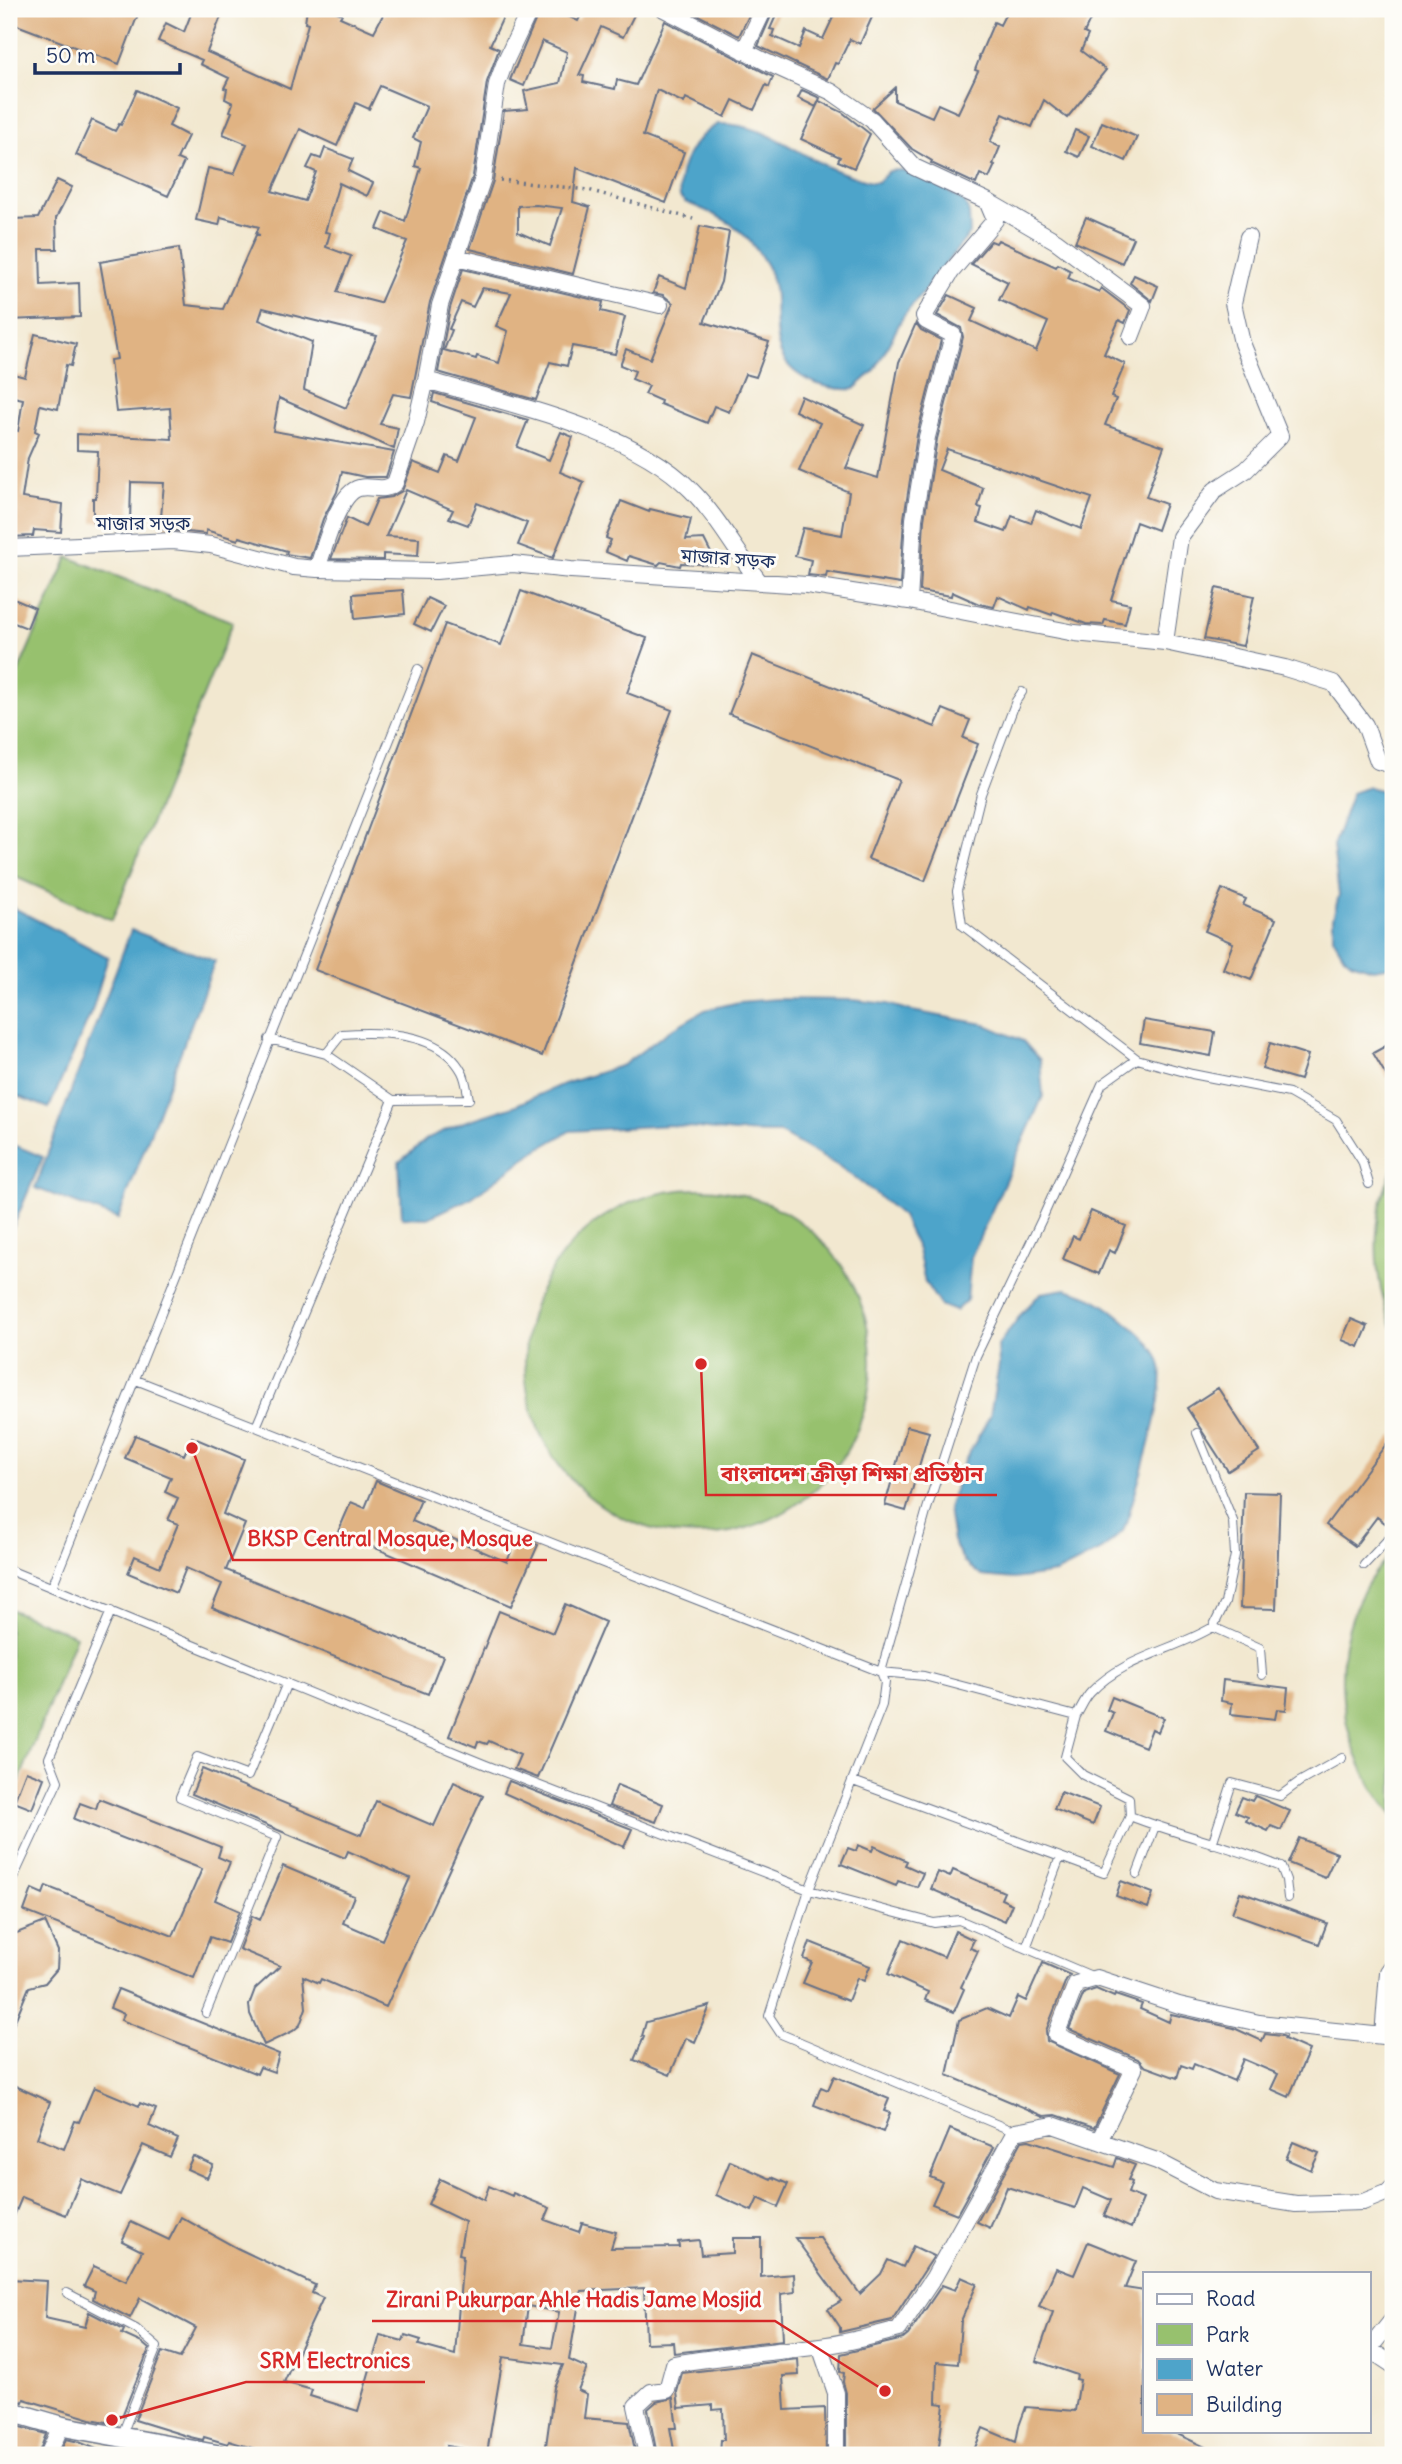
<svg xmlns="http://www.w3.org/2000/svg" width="1402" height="2464" font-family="Delius,'Noto Sans Bengali',sans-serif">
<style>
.green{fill:#97c16e;stroke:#597866;stroke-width:2}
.water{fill:#4ea4ca;stroke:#346a94;stroke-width:2}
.building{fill:#e0b383;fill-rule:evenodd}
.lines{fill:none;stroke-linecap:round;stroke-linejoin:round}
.service-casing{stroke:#667086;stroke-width:10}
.minor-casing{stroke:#667086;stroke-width:18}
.tertiary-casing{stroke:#667086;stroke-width:22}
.path{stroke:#667086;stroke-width:3.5;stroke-dasharray:2 5;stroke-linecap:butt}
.service{stroke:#fff;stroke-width:8}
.minor{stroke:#fff;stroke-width:16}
.tertiary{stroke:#fff;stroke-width:19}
.labels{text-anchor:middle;stroke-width:6;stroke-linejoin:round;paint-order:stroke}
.street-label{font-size:19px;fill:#1b2f5e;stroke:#fdfcf7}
.leader{fill:none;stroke:#d62828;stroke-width:2.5}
.callout-dot{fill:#d62828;stroke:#fdfcf7;stroke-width:2.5}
.callout-label{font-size:21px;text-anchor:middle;font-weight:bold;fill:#d62828;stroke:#fdfcf7;stroke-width:6;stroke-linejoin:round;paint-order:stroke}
</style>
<rect width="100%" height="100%" fill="#fdfcf7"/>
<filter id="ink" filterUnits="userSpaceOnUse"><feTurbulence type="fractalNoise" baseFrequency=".0143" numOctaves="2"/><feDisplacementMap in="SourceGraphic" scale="14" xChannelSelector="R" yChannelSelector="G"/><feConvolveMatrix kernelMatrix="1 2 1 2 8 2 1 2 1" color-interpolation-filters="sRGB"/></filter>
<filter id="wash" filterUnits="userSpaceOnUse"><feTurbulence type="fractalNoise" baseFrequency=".00686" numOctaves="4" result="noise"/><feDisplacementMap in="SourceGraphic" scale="28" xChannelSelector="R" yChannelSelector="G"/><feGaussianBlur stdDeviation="1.57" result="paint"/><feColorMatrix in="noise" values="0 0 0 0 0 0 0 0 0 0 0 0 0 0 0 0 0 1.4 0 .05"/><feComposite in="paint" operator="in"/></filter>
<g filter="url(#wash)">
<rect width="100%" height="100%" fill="#f2e8d0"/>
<!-- green -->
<path class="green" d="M68 557 233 622 112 920 9 874V693Z
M1393 1168V1329C1372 1277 1370 1219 1393 1168Z
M525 1362a173 173 0 1 1 346 0a173 173 0 1 1-346 0Z
M1393 1552V1815C1329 1743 1321 1623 1393 1552Z
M9 1609 76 1636 9 1807Z"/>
<!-- water -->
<path class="water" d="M718 124C761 123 787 147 824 165 839 173 856 177 871 182H878L889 171 899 170 913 174 948 191 965 203 969 213 970 233 903 317 875 370 854 389C838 390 823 387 808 380 756 354 788 306 767 266 746 228 724 217 685 202L680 197C676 168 692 138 718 124Z
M1369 787 1393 794V966L1373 969 1351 962 1344 956 1333 937V918L1339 895 1333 846 1352 793Z
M10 906 108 957 92 1011 49 1108 9 1093Z
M131 930 215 961 118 1219 35 1188Z
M776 999 853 1000 888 1004 912 1011 984 1024 1023 1041 1040 1060 1043 1096 971 1257 967 1300 955 1311 940 1305 925 1282 918 1250 902 1216 876 1194 840 1167 780 1133 735 1132 670 1125 570 1131 532 1153 471 1198 428 1218 402 1217 399 1162 428 1138 464 1122 514 1106 561 1085 623 1065 669 1031 705 1010 739 1002Z
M9 1143 43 1157 9 1236Z
M1066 1289C1092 1296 1106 1304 1126 1322 1140 1333 1154 1345 1160 1363 1169 1387 1137 1485 1129 1514L1123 1531 1102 1550 1056 1573 1014 1579 982 1576 964 1562 953 1541 948 1508 963 1464 990 1416 999 1365 998 1345 1023 1312 1041 1293Z"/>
<g id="blocks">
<!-- building -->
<path class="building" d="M11 9H140L119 64 9 22Z
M193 9H224L207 52 290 89 308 24 305 23 307 9H330L342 14 340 17 374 32 386 9H519L514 17 505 13 490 45 499 49 487 82 473 176 430 302 411 397 393 394 380 424 398 428 394 449 279 398 273 431 394 452 386 477H365L342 472 337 492 323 519 310 558 286 554 287 551 239 537 238 540 206 530V534L160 529 164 483 131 482 130 524 93 522V498H96L98 451 77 450V434L172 439 170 408 116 412 110 360 117 359 100 262 179 248 186 305 223 309 256 235H260L256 234 259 227 221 217 219 225 196 220 208 168 234 174 247 144 223 134 232 112 230 111 233 103 225 99 227 89 224 88 229 78 200 64 202 60 158 41 166 23 184 32ZM380 86 427 106 413 138 421 142 415 166 421 168 405 221 384 212 377 229 407 241 380 303 337 292 351 256 326 247 330 233 325 232 339 183 367 196 373 183 348 171 353 159 325 148 321 159 313 156 307 168 316 172 305 201 272 191 300 129 337 146 356 103 369 109ZM263 308 377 336 346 408 304 390 312 342 259 320Z
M540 9H552L578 21 584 9H637L623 37 601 27 579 75 584 76 583 82 615 89 617 80 636 85 665 21 773 77 769 87 766 85 754 110 733 100 725 117 686 98 684 103 657 90 643 136 684 152 666 203 577 168 573 202 590 207 573 274 470 249 493 181 504 111 528 109 524 91 560 83 567 52 542 41 524 86 510 80ZM536 205 562 208 550 246 518 232V206Z
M686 9H752L739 36Z
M774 9H779L770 29 774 30 772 36 799 48 806 31 823 39 837 9H859L873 15 860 44 850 39 838 64 835 63 828 79 758 46Z
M1008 9H1095L1084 33 1088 35 1081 51 1106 70 1067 118 1044 100 1032 127 1003 114 990 142 1000 147 993 164 995 165 989 178 980 174 976 184 931 163 932 161 912 149 873 108 895 88V101L932 117 938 104 958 113 978 71 975 70 980 57H979L994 22 1000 25Z
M137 90 177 108 169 126 188 136 177 159 184 162 168 196 76 155 92 120 115 131 119 124 121 125Z
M802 90 820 98 816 107 798 98Z
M819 101 842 112 870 134 854 168 838 161 840 157 801 139Z
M1102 122 1137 137 1126 161 1092 146Z
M1075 130 1089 136 1079 157 1066 151Z
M57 180 72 187 56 218 57 249H40L41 285 79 283 80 317 9 320V255H11L12 219 38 218Z
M1086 217 1133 238 1122 263 1075 242Z
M700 226 729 232 721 282 704 322 769 342 756 377 745 374 729 412 714 406 707 423 660 404 661 401 645 394 649 386 632 379 635 371 620 365 626 349 650 359 673 303 663 295 653 293 659 277 686 288Z
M998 240 1056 267 1058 264 1071 271 1068 278 1099 292 1101 288 1130 310 1125 323 1119 320 1104 354 1125 364 1111 397 1116 399 1105 425 1164 446 1146 497 1166 504 1157 530 1136 522 1111 600 1130 604 1125 624 1105 620 1103 625 1086 624 1053 612 1052 615 1030 607 1029 610 998 596 994 607 979 604 952 592 951 596 920 591 924 520 937 439 963 337 961 328 937 315 949 295 977 308 971 321 1036 351 1048 322 999 300 1008 282 971 264 991 241 996 243ZM947 449 1092 498 1081 529 1036 510 1031 523 1012 516 1006 532 978 522 982 508 978 507 983 488 939 470Z
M463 269 603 302 601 311 625 317 615 354 572 346 567 366 550 362 536 400 438 372 450 308ZM482 288 511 293 496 326 508 331 499 363 477 356 476 359 444 350 452 330 449 329 461 302 473 307Z
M1134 275 1158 286 1152 301 1130 283Z
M916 323 921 330 941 340 917 435 904 518 900 584 827 572 826 577 808 575 811 560 795 556 803 528 842 535 849 492 799 471 820 423 795 411 801 396 864 425 846 468 878 478 899 362Z
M35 334 76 344 71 366 66 365 58 409 40 405 35 431 39 433 28 458 22 498 63 504 61 532 34 530 33 536 9 537V429L18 431 23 399 9 396 13 374 25 377Z
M434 393 528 420 517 447 549 460 561 432 573 437 560 472 584 482 553 558 518 545 527 523 477 503 468 525 449 518 453 510 406 490 386 536 419 538 418 556 383 554V560L331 559 347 518 365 527 377 499 391 497 402 491 413 462 440 473 447 456 459 461 476 417 432 402Z
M621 501 649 512 650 509 691 519 686 540 704 539 717 565 681 563 680 566 661 562 658 565 629 556 627 561 606 552 611 540 606 538Z
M1216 588 1254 596 1243 646 1204 639Z
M403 590 405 614 355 619 353 594Z
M521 591 647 638 627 693 672 710 542 1056 315 970 445 624 501 645Z
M9 597 35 608 27 628 9 621Z
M427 598 444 606 431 632 414 624Z
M752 655 935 727 943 709 970 720 963 738 978 744 925 881 868 859 899 780 729 714Z
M1222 889 1246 899 1243 905 1276 919 1251 980 1223 969 1233 943 1205 931Z
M1144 1020 1215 1032 1211 1056 1140 1043Z
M1393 1042V1087L1373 1053Z
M1270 1043 1308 1055 1300 1080 1262 1069Z
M1091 1211 1126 1226 1115 1253 1109 1250 1099 1274 1063 1259 1073 1236 1079 1239Z
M1351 1319 1368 1326 1359 1347 1342 1340Z
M1218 1388 1259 1451 1228 1471 1187 1408Z
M907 1426 929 1432 906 1511 885 1505Z
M135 1435 184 1455 192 1437 244 1459 223 1514 245 1524 226 1570 443 1656 428 1694 212 1608 222 1584 186 1568 176 1593 128 1573 135 1556 160 1567 178 1524 168 1520 178 1498 165 1492 171 1477 125 1458Z
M1393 1435V1513L1385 1523 1377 1517 1355 1546 1326 1525Z
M376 1481 421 1500 412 1521 507 1562 517 1536 538 1545 511 1606 338 1532 351 1502 365 1508Z
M1244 1492 1280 1493 1276 1609 1240 1608Z
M565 1604 605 1622 538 1778 514 1769 520 1755 489 1741 487 1744 478 1741 476 1747 449 1736 499 1611 553 1633Z
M1223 1680 1288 1688 1286 1710 1277 1709 1275 1719 1231 1714 1232 1703 1221 1701Z
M1112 1697 1164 1718 1158 1732 1152 1729 1145 1747 1106 1731 1113 1713 1107 1710Z
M202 1769 361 1835 376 1801 434 1826 454 1782 483 1796 386 2007 321 1979 319 1983 303 1976 306 2008 300 2025 293 2031 264 2045 250 2014 249 2005 255 1989 280 1966 239 1949 252 1916 260 1920 283 1866 354 1896 343 1923 382 1940 410 1878 348 1851 345 1858 192 1794Z
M26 1771 44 1778 32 1809 14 1802Z
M509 1781 632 1829 624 1847 504 1793Z
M617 1785 663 1804 656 1822 609 1806Z
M1061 1792 1100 1807 1093 1825 1054 1809Z
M1255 1796 1290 1811 1281 1830 1271 1826 1268 1831 1246 1821 1248 1817 1235 1812 1242 1797 1252 1801Z
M99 1799 221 1847 218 1857 230 1862 215 1900 240 1911 227 1943 210 1937 194 1978 24 1911 32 1889 43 1894 46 1886 173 1936 202 1869 74 1819 80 1803 96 1809Z
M1299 1838 1337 1853 1325 1878 1288 1863Z
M858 1845 872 1851 874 1846 907 1861 905 1865 923 1873 917 1887 898 1881 896 1886 841 1864 848 1848 856 1851Z
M953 1870 1004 1892 1001 1899 1012 1904 1005 1921 931 1889 938 1872 950 1877Z
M1121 1881 1153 1893 1148 1908 1116 1896Z
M1240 1892 1327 1923 1319 1944 1232 1913Z
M45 1922 58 1951 57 1969 45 1983 29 1987 9 2035V1939L14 1934Z
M955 1931 974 1940 970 1948 978 1951 961 1987 964 1989 954 2012 925 2000 928 1992 888 1974 903 1939 944 1957Z
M810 1942 870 1966 864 1981 857 1978 848 2001 803 1983 812 1962 804 1959Z
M1043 1963 1070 1975 1066 1980 1046 2031 1047 2041 1120 2074 1094 2128 1056 2115 1044 2116 947 2075 959 2020 987 2008 1009 2018 1018 1997 1026 2001Z
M118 1989 279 2054 274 2072 260 2067 257 2074 121 2020 124 2014 110 2008Z
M1096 1989 1114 1997 1115 1995 1142 2004 1140 2009 1169 2022 1171 2014 1234 2028 1262 2041 1265 2034 1282 2036 1285 2037 1284 2039 1309 2050 1289 2097 1271 2089 1278 2074 1243 2059 1234 2081 1194 2064 1192 2069 1181 2065 1177 2078 1144 2066 1138 2059 1069 2029 1084 1993Z
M710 2006 695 2042 686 2038 670 2075 634 2060 644 2037 642 2036 646 2022Z
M834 2076 889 2099 884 2111 890 2113 883 2132 814 2105 821 2087 828 2090Z
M9 2083 50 2102 37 2138 64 2149 75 2121 79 2122 94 2087 139 2106 140 2103 156 2109 149 2126 178 2139 170 2157 143 2145 120 2195 81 2179 66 2215 22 2197 9 2228Z
M950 2129 994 2147 957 2214 932 2204 942 2182 930 2177Z
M1029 2140 1114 2167 1117 2158 1135 2165 1128 2180 1132 2182 1128 2193 1143 2199 1131 2228 1104 2216 1111 2200 1083 2188 1075 2208 1007 2187 990 2228 977 2222 1022 2141Z
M1293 2142 1319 2153 1311 2170 1286 2159Z
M193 2156 213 2165 207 2178 187 2169Z
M730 2161 771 2179 772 2177 788 2184 778 2207 758 2198 752 2211 716 2195Z
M440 2179 484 2200 489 2186 512 2196 513 2193 550 2208 545 2220 579 2232 582 2223 616 2232 611 2248 679 2247 678 2242 699 2240 701 2255 733 2253V2238H761V2277L794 2274 795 2292 781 2294 783 2340 674 2353 673 2342 646 2343 644 2288 581 2291 569 2360 587 2368 578 2390 587 2394 584 2418 629 2422 636 2455 545 2453 554 2387 563 2365 503 2357 487 2453 446 2446 445 2455H275L229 2441 228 2444 204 2437 203 2440 190 2437 135 2420 162 2352 180 2358 196 2328 140 2298 130 2318 93 2299 95 2291 84 2286 94 2266 126 2281 142 2251 122 2241 131 2222 169 2240 181 2217 237 2248 315 2285 312 2293 323 2298 284 2382 312 2390 310 2396 358 2411 380 2335 403 2341 405 2335 421 2340 419 2345 455 2355 463 2255 459 2254 465 2222 428 2204ZM528 2306 559 2312 552 2348 523 2344Z
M795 2238H820L860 2294 881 2274 888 2260 903 2267 913 2246 934 2256 892 2320 840 2332V2327L828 2309 841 2301Z
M1088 2242 1136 2261 1125 2288 1145 2291V2431H1171L1222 2455H1100L1058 2449 1057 2455H972L983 2428 1016 2442 1019 2426 1026 2407 1075 2411 1080 2380 1076 2379 1077 2375 1036 2361 1053 2312 1039 2306 1056 2268 1074 2275Z
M961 2277 977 2284 961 2321 958 2364 937 2362 936 2403 944 2404 938 2455H846V2393L843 2382 844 2373 840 2372 841 2354 903 2339 908 2335 942 2285 955 2290Z
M9 2279 47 2281 45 2318 85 2327 89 2312 124 2330 122 2334 142 2343 149 2349 122 2416 119 2415 117 2424 91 2419 24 2399 23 2402 9 2399Z
M798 2359 799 2375 783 2376 785 2410 825 2408 826 2455H720L721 2440H724L723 2409 713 2410V2405L679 2408 677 2392 682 2373Z
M673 2398 677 2428H670L675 2455H657L648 2409 656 2402Z
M9 2424 46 2434 38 2455H9Z
M66 2439 79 2442 111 2455H59Z"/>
</g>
</g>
<g filter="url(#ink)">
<use href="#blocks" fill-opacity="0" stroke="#667086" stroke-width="2"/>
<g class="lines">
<defs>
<path id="service" d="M1022 692 1016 701 981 794 957 891 962 925 1137 1059
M326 1054 342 1034C381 1031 441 1032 462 1072 466 1079 467 1091 469 1099L393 1100
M136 1380 881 1672 885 1682 882 1705 809 1890 769 2016 781 2034 1015 2132
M256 1427 393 1100 326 1054 269 1039
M1197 1433 1233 1521 1235 1555 1225 1603 1213 1627
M1364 1565 1393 1534
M9 1570 486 1765 809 1890 934 1923 959 1920 1094 1977
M52 1587C176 1282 294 974 418 669
M1262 1675 1260 1648 1213 1627C1173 1651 1124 1657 1091 1692 1085 1698 1081 1708 1076 1716L924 1676 881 1672 927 1509 976 1356 1042 1219 1102 1084 1137 1059 1192 1074 1289 1093 1336 1120 1362 1161 1369 1184
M1076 1716 1065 1757 1083 1775 1129 1798 1130 1816C1180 1836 1233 1846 1281 1867L1286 1880 1288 1898
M853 1781 1104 1873 1130 1816
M1212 1844 1232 1783 1280 1796 1299 1782 1342 1758
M1137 1874 1155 1826
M9 1887 58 1781 49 1758 111 1611
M1026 1948 1060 1857
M206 2013 277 1837 180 1797 197 1757 248 1776 287 1683
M67 2293 136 2329 157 2347 121 2437"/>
<path id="minor" d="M664 9 766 62 832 92 872 120 914 167 987 201 1056 241 1143 306 1131 337
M744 51 764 9
M456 257 660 305
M426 380C508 404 630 428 691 490 717 516 736 551 758 580
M9 548 173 541 211 545 294 567 317 569 436 571 513 564 571 570 807 585 909 601 1075 633 1165 642 1285 668 1333 683 1365 725 1378 761 1393 765
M317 569C324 550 338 493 359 488 371 485 385 493 395 483L416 422 426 380 440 305 483 178 497 84 505 62 530 9
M909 601 914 519 927 437 953 335 926 321 924 316 951 272 995 220 987 201
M1165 642 1180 537 1215 490 1246 470 1280 436 1242 343 1233 303 1248 237
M1099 2141 1157 2161 1215 2191 1296 2204 1363 2202 1388 2192 1393 2187
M1393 2319 1369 2349 1393 2365
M820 2346 836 2393V2455
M48 2455 61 2426
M647 2455 636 2406 651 2392 667 2390 674 2364C722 2355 771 2353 820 2346 847 2343 873 2336 899 2329L934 2277 1015 2132 1053 2125 1099 2141 1134 2069 1056 2035 1076 1984 1097 1978 1179 2005 1259 2023 1383 2036 1388 1972 1393 1965"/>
<path id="tertiary" d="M9 2411 61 2426 219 2455"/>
</defs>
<!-- service casing -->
<use href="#service" class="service-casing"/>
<!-- minor casing -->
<use href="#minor" class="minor-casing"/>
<!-- tertiary casing -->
<use href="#tertiary" class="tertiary-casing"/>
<!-- path -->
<path class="path" d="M500 180 588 190 693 219"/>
<!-- service -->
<use href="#service" class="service"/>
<!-- minor -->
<use href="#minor" class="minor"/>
<!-- tertiary -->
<use href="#tertiary" class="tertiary"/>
</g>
</g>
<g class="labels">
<!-- street labels -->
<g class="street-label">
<text x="143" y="530">মাজার সড়ক</text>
<text transform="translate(728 558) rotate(4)" y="7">মাজার সড়ক</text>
</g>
</g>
<!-- callouts -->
<path class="leader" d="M701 1364L706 1495H997M192 1448L233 1560H547M885 2391L775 2321H372M112 2420L246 2382H425"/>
<g class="callout-dot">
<circle cx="701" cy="1364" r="7"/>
<circle cx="192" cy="1448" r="7"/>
<circle cx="885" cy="2391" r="7"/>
<circle cx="112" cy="2420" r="7"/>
</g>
<g class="callout-label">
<text x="852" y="1481">বাংলাদেশ ক্রীড়া শিক্ষা প্রতিষ্ঠান</text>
<text x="390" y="1546">BKSP Central Mosque, Mosque</text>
<text x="574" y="2307">Zirani Pukurpar Ahle Hadis Jame Mosjid</text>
<text x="335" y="2368">SRM Electronics</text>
</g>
<!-- margin -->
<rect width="1402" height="2464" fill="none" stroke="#fdfcf7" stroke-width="35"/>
<!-- legend -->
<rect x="1143" y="2272" width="228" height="161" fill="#fdfcf7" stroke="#a3aaba" stroke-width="2"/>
<rect x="1157" y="2294" width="35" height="10" fill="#ffffff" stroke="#a3aaba" stroke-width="2"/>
<text x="1206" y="2306" font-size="21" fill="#1b2f5e">Road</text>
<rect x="1157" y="2324" width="35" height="21" fill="#97c16e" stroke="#a3aaba" stroke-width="2"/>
<text x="1206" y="2342" font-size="21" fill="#1b2f5e">Park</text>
<rect x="1157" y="2359" width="35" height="21" fill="#4ea4ca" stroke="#a3aaba" stroke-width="2"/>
<text x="1206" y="2376" font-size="21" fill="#1b2f5e">Water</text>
<rect x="1157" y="2394" width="35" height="21" fill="#e0b383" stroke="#a3aaba" stroke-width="2"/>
<text x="1206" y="2412" font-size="21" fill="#1b2f5e">Building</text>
<!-- scale -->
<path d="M35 63v10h145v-10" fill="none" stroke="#1b2f5e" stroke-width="3.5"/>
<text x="46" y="63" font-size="21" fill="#1b2f5e" stroke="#fdfcf7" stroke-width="5" paint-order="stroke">50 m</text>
</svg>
